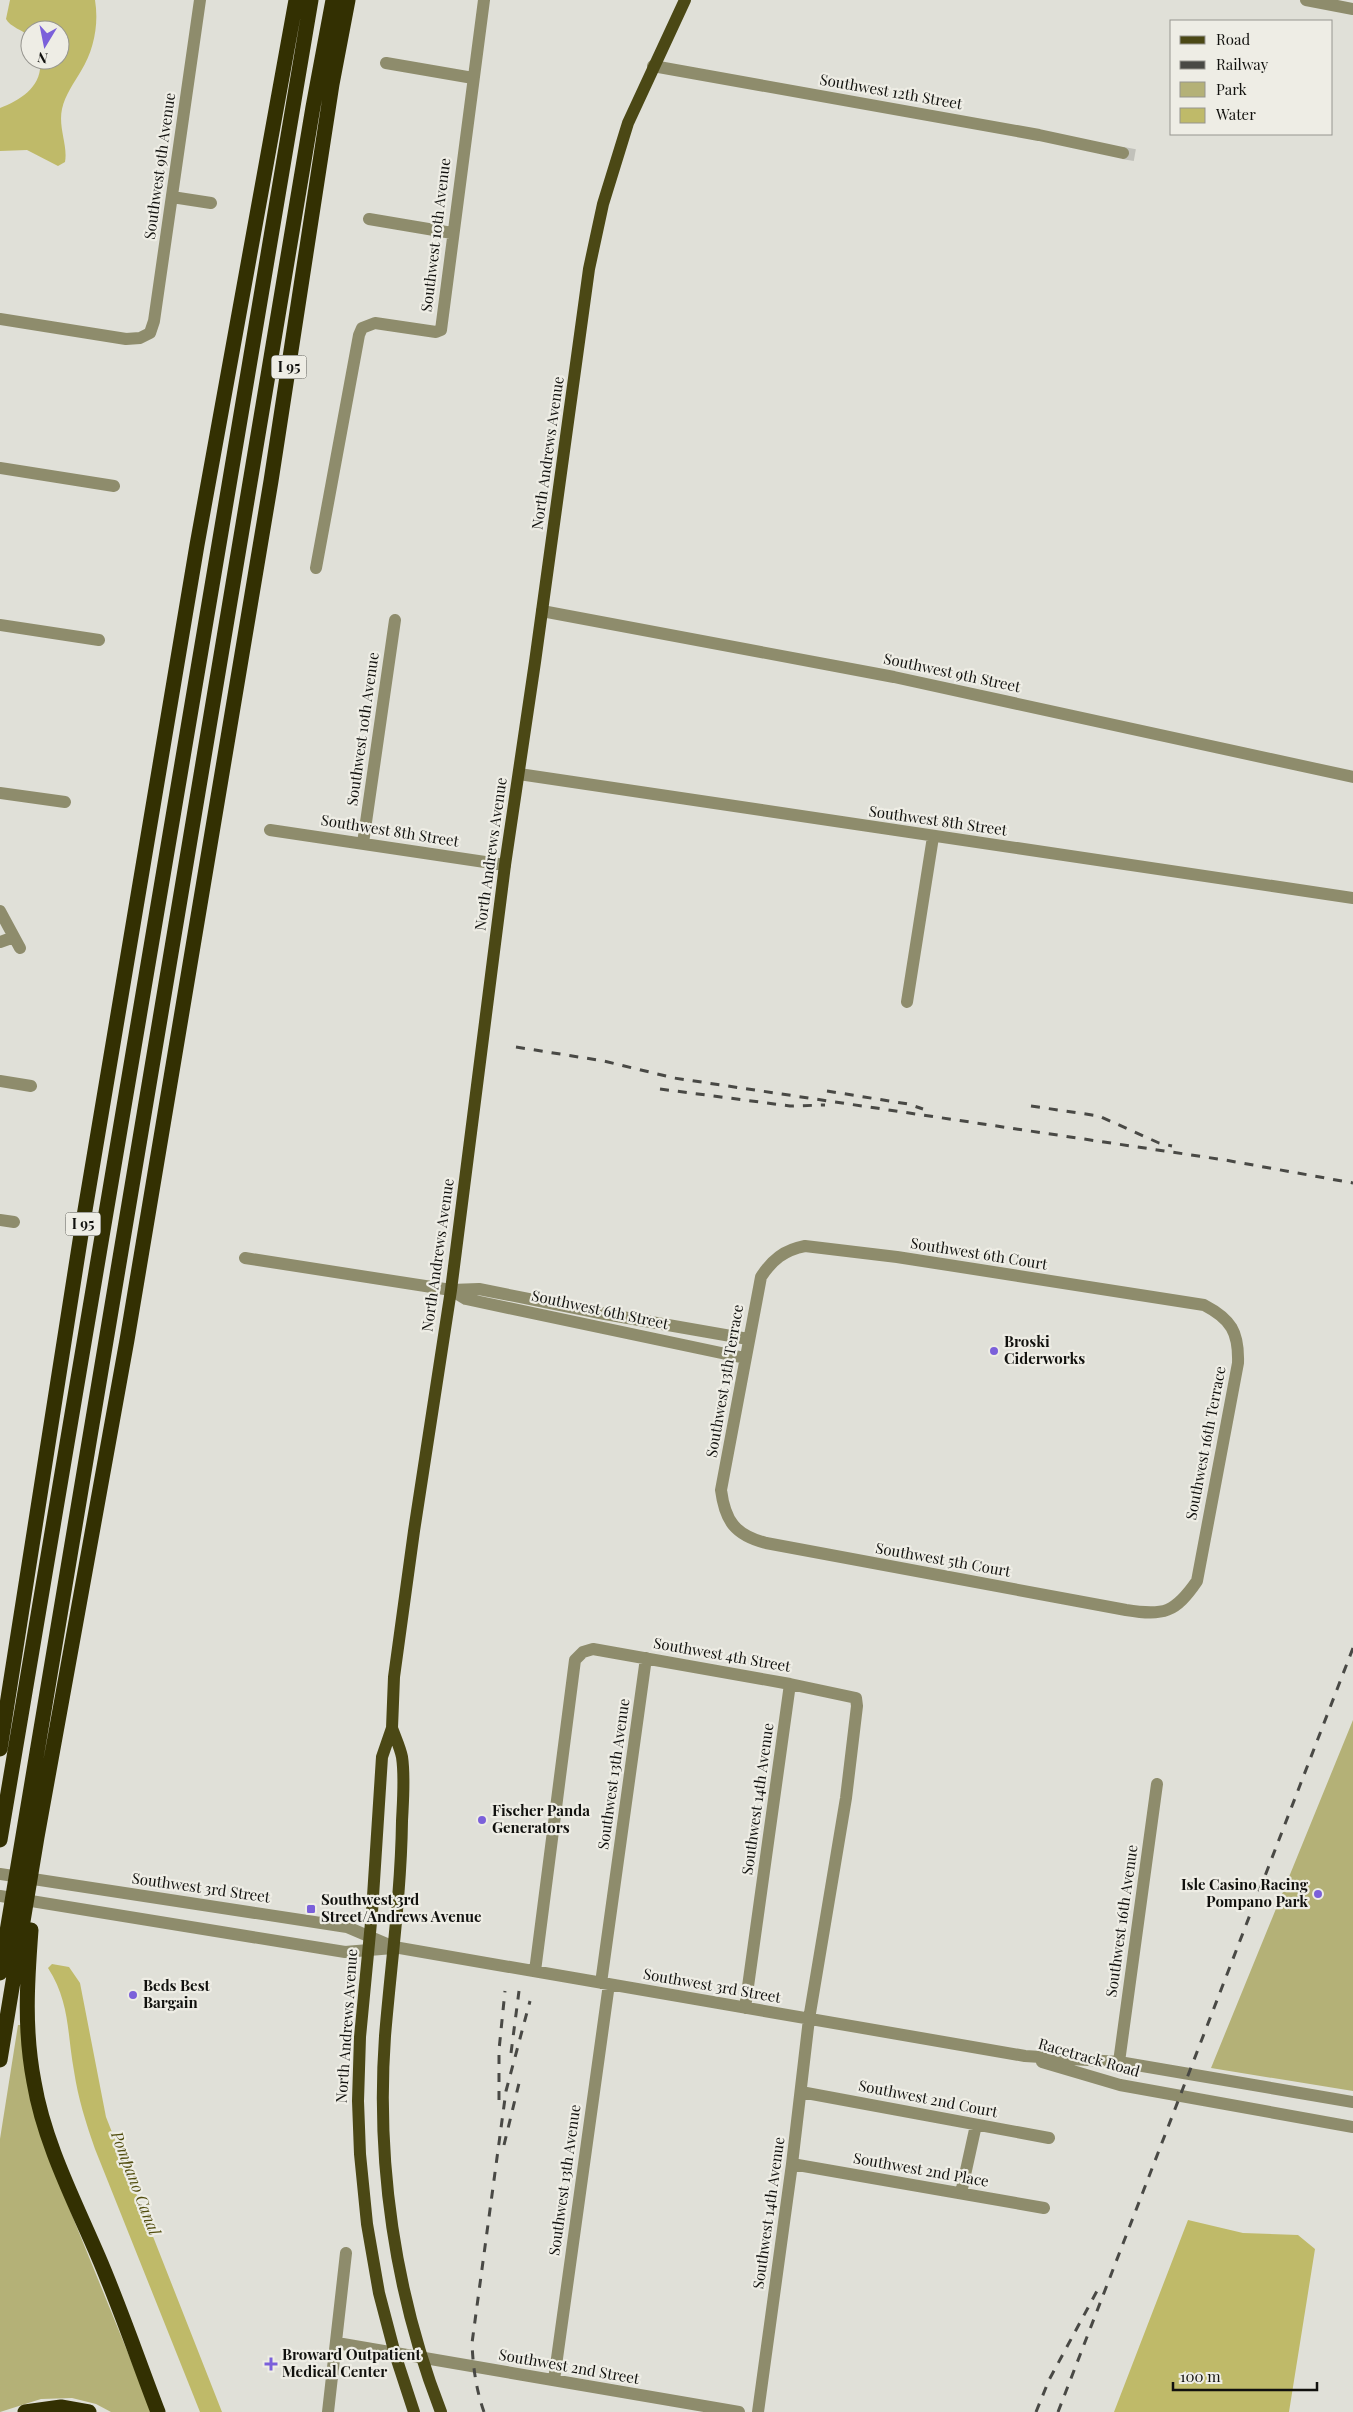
<svg xmlns="http://www.w3.org/2000/svg" width="1353" height="2412" font-family="'Playfair Display',serif">
<style>
.green{fill:#b4b177}
.water{fill:#bfba69}
.lines{fill:none;stroke-linecap:round;stroke-linejoin:round}
.minor-tunnel{stroke:#c1c1ba;stroke-width:12;stroke-dasharray:12 6;stroke-linecap:butt}
.minor{stroke:#8e8c6c;stroke-width:12}
.major{stroke:#4b4815;stroke-width:12}
.highway{stroke:#333002;stroke-width:15}
.rail{stroke:#494945;stroke-width:3;stroke-dasharray:9 9;stroke-linecap:butt}
.poi-dot{fill:#7b60da;stroke:#eeede5;stroke-width:2}
.labels{text-anchor:middle;stroke-width:4.5;stroke-linejoin:round;paint-order:stroke}
.shield{fill:#eeede5;stroke:#53534e;stroke-width:1}
.shield-label{font-size:14px;font-weight:bold;fill:#11110e}
.street-label{font-size:15px;fill:#11110e;stroke:#eeede5}
.poi-label{font-size:15px;font-weight:bold;fill:#11110e;stroke:#eeede5;text-anchor:start}
.water-label{font-size:16px;font-style:italic;fill:#504c0d;stroke:#eeede5}
</style>
<rect width="100%" height="100%" fill="#e0e0d8"/>
<!-- green -->
<path class="green" d="M1353 1720V2091L1211 2068Z
M18 2025H21L54 2171 152 2412H111L96 2404 72 2398 41 2399 0 2412V2139Z"/>
<!-- water -->
<path class="water" d="M10 0H95C99 24 94 50 81 71 74 83 65 95 62 109 58 128 68 145 65 162L58 166 27 150 0 151V108C21 100 43 86 40 60H60V30H30V37C23 30 10 27 6 19Z
M52 1964 69 1967 80 1983 106 2117 222 2412H200L95 2149C86 2123 78 2098 74 2071 67 2033 70 2002 48 1968Z
M1188 2220 1243 2233 1298 2235 1315 2249 1289 2412H1114Z"/>
<g class="lines">
<!-- minor-tunnel -->
<path class="minor-tunnel" d="M1123 153 1140 156"/>
<!-- minor -->
<path class="minor" d="M1306 0 1353 9
M386 63 473 78
M653 66 1039 135 1123 153
M172 197 211 203
M369 219 452 233
M0 319 126 339 140 338 150 333 154 321 200 0
M0 468 114 486
M316 568 359 335 362 328 375 323 436 332 441 330 484 0
M542 611 894 677 1353 777
M0 625 99 640
M519 774 1353 898
M0 793 65 802
M270 830 505 865
M363 843 395 620
M0 911 20 948
M0 942 14 937
M907 1002 933 837
M0 1081 31 1086
M0 1220 14 1222
M805 1246 897 1257 1204 1305C1231 1319 1239 1332 1238 1363L1197 1581C1175 1613 1164 1616 1126 1610L766 1543C735 1535 725 1521 721 1490L761 1277C772 1260 784 1250 805 1246Z
M245 1258 451 1290 479 1289 605 1314 748 1339
M451 1290 466 1299 745 1358
M0 1874 347 1927 394 1947 1025 2056 1119 2062 1353 2102
M0 1896 345 1952 393 1948
M535 1971 575 1660 583 1652 593 1649 790 1684 856 1698 857 1706 846 1798 809 2019 792 2164 758 2412
M601 1983 646 1658
M745 2008 790 1684
M1042 2062 1120 2085 1353 2127
M1119 2062 1157 1784
M801 2092 1049 2138
M792 2164 1044 2208
M961 2193 976 2125
M337 2343 739 2412
M554 2380 609 1984
M328 2412 346 2253"/>
<!-- major -->
<path class="major" d="M392 1728C395 1737 400 1747 402 1757 405 1777 403 1800 402 1821 401 1893 391 1964 385 2036 376 2163 395 2294 441 2412
M414 2412 395 2354 379 2293 367 2224 360 2154 358 2101 360 2037 372 1912 382 1757 392 1728 394 1677 414 1531 451 1290 505 865 535 662 589 269 603 204 628 123 685 0"/>
<!-- highway -->
<path class="highway" d="M0 1749 82 1228 197 545 296 0
M0 1840 311 0
M31 1930C27 1983 24 2030 34 2082 44 2142 74 2200 98 2256 120 2307 138 2360 158 2412
M0 1973 313 107 333 0
M0 2060 37 1837 127 1340 271 481 332 84 348 0
M25 2412 61 2407 89 2412"/>
<!-- rail -->
<path class="rail" d="M516 1047 604 1061 674 1078 1225 1160 1353 1183
M660 1089 790 1106 825 1105
M827 1091 908 1104 923 1109
M1031 1106 1099 1116 1159 1143 1172 1146
M511 2053 519 1991
M499 2100V2050L505 1991
M504 2145 520 2079
M484 2412C476 2389 473 2367 472 2343L506 2091 530 2001
M1036 2412 1049 2380 1097 2291
M1058 2412 1353 1648"/>
</g>
<!-- markers -->
<g class="poi-dot">
<circle cx="994" cy="1351" r="5"/>
<circle cx="482" cy="1820" r="5"/>
<circle cx="1318" cy="1894" r="5"/>
<rect x="306" y="1904" width="10" height="10" rx="2.5"/>
<circle cx="133" cy="1995" r="5"/>
<path d="M268.5 2356.5h5v5h5v5h-5v5h-5v-5h-5v-5h5z"/>
</g>
<g class="labels">
<!-- shield labels -->
<g class="shield">
<rect x="271.5" y="355.5" width="35" height="23" rx="4"/>
<rect x="65.5" y="1212.5" width="35" height="23" rx="4"/>
</g>
<g class="shield-label">
<text x="289" y="372">I 95</text>
<text x="83" y="1229">I 95</text>
</g>
<!-- street labels -->
<g class="street-label">
<text transform="translate(891 92) rotate(10)" y="5">Southwest 12th Street</text>
<text transform="translate(160 166) rotate(-82)" y="5">Southwest 9th Avenue</text>
<text transform="translate(436 235) rotate(-83)" y="5">Southwest 10th Avenue</text>
<text transform="translate(548 453) rotate(-82)" y="5">North Andrews Avenue</text>
<text transform="translate(952 673) rotate(12)" y="5">Southwest 9th Street</text>
<text transform="translate(363 729) rotate(-82)" y="5">Southwest 10th Avenue</text>
<text transform="translate(938 821) rotate(8)" y="5">Southwest 8th Street</text>
<text transform="translate(390 831) rotate(9)" y="5">Southwest 8th Street</text>
<text transform="translate(491 854) rotate(-82)" y="5">North Andrews Avenue</text>
<text transform="translate(979 1254) rotate(9)" y="5">Southwest 6th Court</text>
<text transform="translate(438 1255) rotate(-82)" y="5">North Andrews Avenue</text>
<text transform="translate(600 1310) rotate(12)" y="5">Southwest 6th Street</text>
<text transform="translate(725 1381) rotate(-80)" y="5">Southwest 13th Terrace</text>
<text transform="translate(1206 1443) rotate(-79)" y="5">Southwest 16th Terrace</text>
<text transform="translate(943 1560) rotate(10)" y="5">Southwest 5th Court</text>
<text transform="translate(722 1655) rotate(10)" y="5">Southwest 4th Street</text>
<text transform="translate(614 1774) rotate(-82)" y="5">Southwest 13th Avenue</text>
<text transform="translate(758 1799) rotate(-82)" y="5">Southwest 14th Avenue</text>
<text transform="translate(201 1888) rotate(8)" y="5">Southwest 3rd Street</text>
<text transform="translate(1122 1921) rotate(-82)" y="5">Southwest 16th Avenue</text>
<text transform="translate(712 1986) rotate(10)" y="5">Southwest 3rd Street</text>
<text transform="translate(347 2026) rotate(-86)" y="5">North Andrews Avenue</text>
<text transform="translate(1089 2058) rotate(16)" y="5">Racetrack Road</text>
<text transform="translate(928 2099) rotate(11)" y="5">Southwest 2nd Court</text>
<text transform="translate(921 2170) rotate(10)" y="5">Southwest 2nd Place</text>
<text transform="translate(565 2180) rotate(-82)" y="5">Southwest 13th Avenue</text>
<text transform="translate(769 2213) rotate(-82)" y="5">Southwest 14th Avenue</text>
<text transform="translate(569 2367) rotate(10)" y="5">Southwest 2nd Street</text>
</g>
<!-- poi labels -->
<g class="poi-label">
<text x="1004" y="1347">Broski<tspan x="1004" dy="17">Ciderworks</tspan></text>
<text x="492" y="1816">Fischer Panda<tspan x="492" dy="17">Generators</tspan></text>
<text x="1308" y="1890" text-anchor="end">Isle Casino Racing<tspan x="1308" dy="17">Pompano Park</tspan></text>
<text x="321" y="1905">Southwest 3rd<tspan x="321" dy="17">Street/Andrews Avenue</tspan></text>
<text x="143" y="1991">Beds Best<tspan x="143" dy="17">Bargain</tspan></text>
<text x="282" y="2360">Broward Outpatient<tspan x="282" dy="17">Medical Center</tspan></text>
</g>
<!-- water labels -->
<g class="water-label">
<text transform="translate(136 2183) rotate(69)" y="6">Pompano Canal</text>
</g>
</g>
<!-- legend -->
<rect x="1170" y="20" width="162" height="115" fill="#eeede5" stroke="#96958f"/>
<rect x="1180" y="36" width="25" height="8" fill="#4b4815" stroke="#96958f"/>
<text x="1216" y="45" font-size="15" fill="#11110e">Road</text>
<rect x="1180" y="61" width="25" height="8" fill="#494945" stroke="#96958f"/>
<text x="1216" y="70" font-size="15" fill="#11110e">Railway</text>
<rect x="1180" y="82" width="25" height="15" fill="#b4b177" stroke="#96958f"/>
<text x="1216" y="95" font-size="15" fill="#11110e">Park</text>
<rect x="1180" y="108" width="25" height="15" fill="#bfba69" stroke="#96958f"/>
<text x="1216" y="120" font-size="15" fill="#11110e">Water</text>
<!-- north arrow -->
<g transform="translate(45 45) rotate(190)"><circle r="24" fill="#eeede5" stroke="#96958f"/>
<path d="M0-4L9 19L0 12L-9 19Z" fill="#7b60da"/>
<text y="-8" font-size="14" font-weight="bold" text-anchor="middle" fill="#11110e">N</text>
</g>
<!-- scale -->
<path d="M1173 2382v8h144v-8" fill="none" stroke="#11110e" stroke-width="2.5"/>
<text x="1180" y="2382" font-size="15" fill="#11110e" stroke="#eeede5" stroke-width="4" paint-order="stroke">100 m</text>
</svg>
